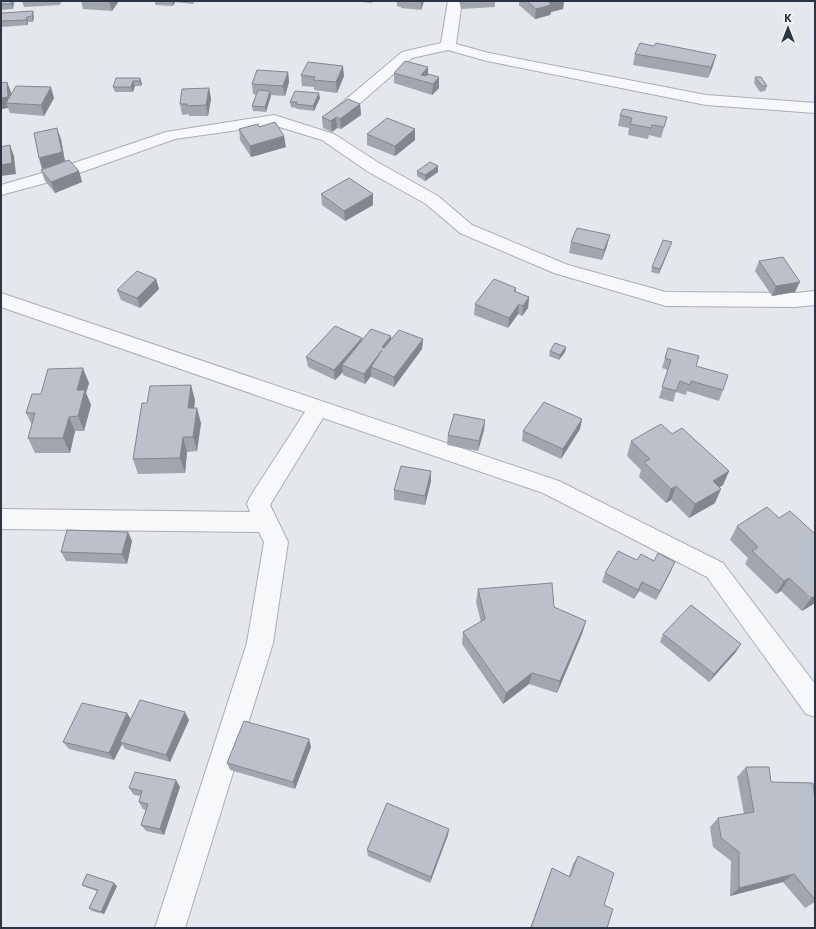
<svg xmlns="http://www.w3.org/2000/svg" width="816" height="929" font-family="Commissioner,sans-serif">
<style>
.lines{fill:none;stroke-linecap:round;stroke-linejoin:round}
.street-casing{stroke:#a9aeb7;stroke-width:2}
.street{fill:#f7f8fa;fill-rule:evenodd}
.wall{fill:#a1a5ae}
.shaded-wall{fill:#83868d}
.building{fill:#bbc0ca;stroke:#83868d}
</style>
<rect width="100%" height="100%" fill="#e4e7ec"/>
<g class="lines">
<defs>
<path id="street" d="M448 1H462L456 44 489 53 706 95 815 103V113L706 105 487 61 448 50 412 58 337 123 331 125 325 123 323 120 325 117 402 52 441 43Z
M274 115 334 134 379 163 438 196 472 225 568 265 666 292 795 293 815 291V305L795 307 666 306 554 273 460 233 426 204 367 171 322 140 273 125 175 139 68 177 1 195V185L56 169 166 132Z
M1 293 559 481 723 563 815 684V717L806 714 707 577 543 493 323 418 270 505 288 542 273 643 185 928H155L247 643 264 542 259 532 1 529V509L250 512 247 504 250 497 305 412 1 307Z"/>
</defs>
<!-- street casing -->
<use href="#street" class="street-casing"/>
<!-- street -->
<use href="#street" class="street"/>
</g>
<!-- wall -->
<path class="wall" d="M1 1H14L13 9 1 10Z
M22 1H61L60 5 24 7Z
M81 1H119L112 11 83 9Z
M155 1H195L193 4 175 2 173 6 155 5Z
M352 1H373L372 3Z
M397 1H424L421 10 401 8V7L397 6Z
M459 1H495V7L461 9Z
M519 1H564L563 9 551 12 550 15 535 19 519 5Z
M1 15 34 17 33 22H28V25L1 27Z
M654 46 713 66 708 78 633 65 635 54Z
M288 72 289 82 285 96 271 95 266 112 253 111 252 106 256 95 253 94 252 84Z
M394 73 428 74 439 88 432 95 394 83Z
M301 75 344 76 337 93 314 90V87L302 86Z
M755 77 767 86 765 91 760 92 754 83Z
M140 78 142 84 141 86H135L133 92H115L113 87Z
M209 88 211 99 208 116H189V114L182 115 180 104Z
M11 92V94L54 98 44 116 10 113 8 108 1 109Z
M320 98 314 111 297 109 296 108 291 107 290 102Z
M360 104 361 115 341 129 337 128 332 132 323 128 322 117Z
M620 115 667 117 661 138 649 135 648 139 628 135 629 128 618 126Z
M259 127 286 147 251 157 240 140 239 129Z
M415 129V140L395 156 367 145V134Z
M61 139 65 161 79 171 82 182 55 193 45 181 41 170 53 166 42 169Z
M417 171 438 172 425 181 417 176Z
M321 194 373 205 345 221 322 205Z
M571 242 607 246 602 260 569 253Z
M672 242 670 247 659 274 651 272 652 267Z
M759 261 795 292 772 296 755 271Z
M156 279 159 289 140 308 121 300 117 290Z
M516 288V292L529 297 528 308 522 316 518 314 508 328 474 315 475 304Z
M391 336V339H423L422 349 394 387 371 377V376L365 384 343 375V372L335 380 308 367 306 357 362 340Z
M566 347 565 352 559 360 549 356 550 351Z
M668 348 696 366 723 390 719 401 687 391 686 395 676 392 673 402 659 398 668 370 662 368Z
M89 383 86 393 91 405 84 431H75L70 453H35L28 438 32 425 26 413 41 394Z
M195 400 194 408 201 423 197 451 187 452 185 473 138 474 133 459Z
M582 419 580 429 561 459 522 441 523 431Z
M485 420 484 430 478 451 447 445 448 435Z
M672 434 729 471 723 485 720 487 715 503 689 518 671 500 666 503 639 477 641 470 627 456 631 441Z
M431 481 425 505 394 500V490Z
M737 526 815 603 802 611 781 591 776 594 745 564 748 558 730 540Z
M128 532 132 541 127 564 66 561 61 552Z
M637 560 671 571 656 600 639 591 634 599 602 582 605 573Z
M478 589 554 607 586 621 582 634 557 693 529 684 503 704 462 644 463 632 481 622 476 602Z
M663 634 736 652 709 682 660 642Z
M127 713 131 720H189L170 762 125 749 122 744 114 760 69 749 63 742Z
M311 747 295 789 230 770 227 763Z
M746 767 771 782 815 801V902L805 908 783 882 730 896 731 861 713 847 710 827 718 818 744 814 737 777Z
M180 787 164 835 146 831 141 825 147 810 143 809 139 802 141 796 134 795 129 788Z
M448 835 430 883 368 856 367 850Z
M578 856 604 905 607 928H530L549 877 552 868 569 876 573 864Z
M82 885 117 886 104 914 92 911 89 908 97 891 85 887Z"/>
<!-- shaded-wall -->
<path class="shaded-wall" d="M11 1H14L13 9 11 4Z
M109 1H119L112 11Z
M172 1H175V2L173 6Z
M421 1H424L421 10Z
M555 1H564L563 9 551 12 550 15 535 19 536 9 549 2Z
M33 11 34 17 33 22 32 16Z
M27 17 28 22V25L26 20Z
M716 55 713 66 708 78 711 67Z
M343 66 344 76 337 93 336 82Z
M428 67V78L421 75Z
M288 72 289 82 285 96 283 86Z
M439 77V88L432 95 433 84Z
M140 78 142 84 141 86 140 81Z
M133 81 135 86 133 92 131 87Z
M7 82 11 92V103H6L8 108 1 109V98Z
M51 87 54 98 44 116 41 105Z
M209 88 211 99 208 116 206 105Z
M270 91 271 96 266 112 265 107Z
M319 93 320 98 314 111 313 106Z
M360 104 361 115 341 129 340 119Z
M336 117 337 128 332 132 331 121Z
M57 128 61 139 65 162 42 169 39 158Z
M415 129V140L395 156V146Z
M284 136 286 147 251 157 250 146Z
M10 145 14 156 16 174 1 176V165Z
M438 166V172L425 181V175Z
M79 171 82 182 55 193 51 182Z
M373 194V205L345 221 344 211Z
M610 235 607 246 602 260 604 250Z
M672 242 670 247 659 274 660 269Z
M156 279 159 289 140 308 137 298Z
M800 282 795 292 772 296 776 286Z
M529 297 528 308 522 316 523 306Z
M519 304 518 314 508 328 509 318Z
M391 336 392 347 383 358 382 347Z
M362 338 363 348 342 365 343 372 335 380 334 370Z
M423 339 422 349 394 387V377Z
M566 347 565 352 559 360 560 355Z
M382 350 371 367V376L365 384 364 374Z
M83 368 89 383 86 393 91 405 84 431 78 416 77 390Z
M191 385 195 400 192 423 188 408Z
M197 408 201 423 197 451 193 437Z
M69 417 75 431 70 453 63 438Z
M582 419 580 429 561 459 563 449Z
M485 420 484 430 478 451 479 441Z
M183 437 187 452 185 473 180 458Z
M431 471V481L425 505V496Z
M729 471 723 485 707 495 713 481Z
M676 486 671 500 666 503 671 489Z
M721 489 715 503 689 518 695 504Z
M128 532 132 541 127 564 122 554Z
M675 562 671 571 656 600 660 591Z
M789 578 781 591 776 594 784 581Z
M642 582 639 591 634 599 638 590Z
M815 596V603L802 611 811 598Z
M586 621 582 634 557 693 560 681Z
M741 644 736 652 709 682 714 674Z
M532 673 529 684 503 704 506 693Z
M185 712 189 720 170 762 166 755Z
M127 713 132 721 120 742 122 744 114 760 109 753Z
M309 739 311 747 295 789 293 782Z
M176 780 180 787 164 835 160 829Z
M449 829 448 835 430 883 431 877Z
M794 874 783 882 730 896 739 888Z
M114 883 117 886 104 914 101 912Z"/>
<!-- building -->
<path class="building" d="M1 1H11V4H1Z
M527 1H555L549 2 551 5 536 9Z
M33 11 32 16 27 17 26 20 1 21V15L2 13Z
M640 43 654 46 656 43 716 55 711 67 635 54Z
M405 61 428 67 421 75 426 76 428 74 439 77 433 84 394 73Z
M308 62 343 66 336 82 313 80 315 77 301 75Z
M257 70 288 72 283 86 252 84Z
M755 77H761L767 86H762Z
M116 78H140V81H133L131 87H113Z
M7 82 8 97 1 98V83Z
M16 86 51 87 41 105 6 103Z
M209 88 206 105 187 106V104H180L182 89Z
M258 90 270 91 265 107 252 106Z
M295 91 319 93 313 106 296 104 297 102H290Z
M348 99 360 104 340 119 336 117 331 121 322 117Z
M623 109 667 117 664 127 652 125 651 128 630 124 632 118 620 115Z
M387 118 415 129 395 146 367 134Z
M275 122 284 136 250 146 239 129 258 124 259 127Z
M57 128 62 152 39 158 34 133Z
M10 145 12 163 1 165V147Z
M69 160 79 171 51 182 41 170Z
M430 162 438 166 425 175 417 171Z
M349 178 373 194 344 211 321 194Z
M577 228 610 235 604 250 571 242Z
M663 240 672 242 660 269 652 267Z
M783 257 800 282 776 286 759 261Z
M137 271 156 279 137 298 117 290Z
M494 279 516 288 514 291 529 297 523 306 519 304 509 318 475 304Z
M335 326 362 338 334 370 306 357Z
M371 329 391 336 382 347 384 348 399 330 423 339 394 377 371 367 382 350 364 374 342 365Z
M555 343 566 347 560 355 550 351Z
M668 348 699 356 696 366 728 375 723 390 691 381 690 385 680 381 676 391 662 387 671 360 665 358Z
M83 368 77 390H85L78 416 69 417 63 438H28L35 413H26L32 394H41L48 369Z
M191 385 188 408H197L193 437H183L180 458 133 459 142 403H147L150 386Z
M544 402 582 419 563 449 523 431Z
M454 414 485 420 479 441 448 435Z
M661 424 672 434 682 428 729 471 713 481 721 489 695 504 676 486 671 489 644 462 650 459 631 441Z
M401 466 431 471 425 496 394 490Z
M767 507 779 518 790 511 815 534V596L811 598 789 578 784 581 752 551 758 547 737 526Z
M67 530 128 532 122 554 61 552Z
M618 551 637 560 641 554 654 561 658 553 675 562 660 591 642 582 638 590 605 573Z
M552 583 554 607 586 621 560 681 532 673 506 693 463 632 485 619 478 589Z
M691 605 741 644 714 674 663 634Z
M140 700 185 712 166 755 120 742Z
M82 703 127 713 109 753 63 742Z
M244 721 309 739 293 782 227 763Z
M746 767H769L771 782 813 783 815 801V900L794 874 739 888V852L721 838 718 818 754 812Z
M135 772 176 780 160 829 141 825 148 804 139 802 142 791 129 788Z
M387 803 449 829 431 877 367 850Z
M578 856 614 873 604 905 613 909 607 928H531L552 868 570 877Z
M87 874 114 883 101 912 89 908 98 890 82 885Z"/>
<!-- border -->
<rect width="816" height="929" fill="none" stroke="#2b3445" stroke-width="4"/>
<!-- north arrow -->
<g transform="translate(788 28)" stroke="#f4f6f9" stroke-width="3" paint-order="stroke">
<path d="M0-3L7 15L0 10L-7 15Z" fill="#2b3445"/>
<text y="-6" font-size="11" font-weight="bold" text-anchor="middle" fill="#2b3445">K</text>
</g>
</svg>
